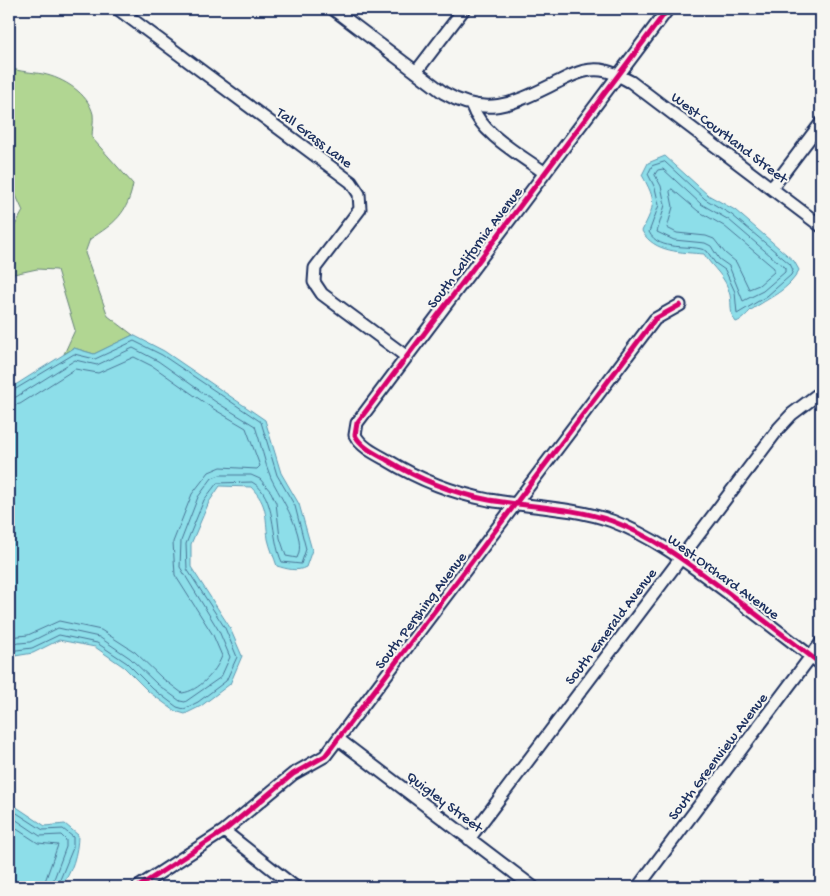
<svg xmlns="http://www.w3.org/2000/svg" width="830" height="896" font-family="'Gochi Hand',sans-serif">
<style>
.green{fill:#b1d692;stroke:#668278}
.water{fill:#8ddee9;stroke:#5f98b1}
.lines{fill:none;stroke-linecap:round;stroke-linejoin:round}
.shore{stroke:#497596;stroke-width:1}
.minor-casing{stroke:#1b2f5e;stroke-width:15}
.minor{stroke:#f6f6f2;stroke-width:11}
.cycleway-casing{stroke:#f6f6f2;stroke-width:8}
.cycleway{stroke:#d6006c;stroke-width:5}
.labels{text-anchor:middle;stroke-width:4;stroke-linejoin:round;paint-order:stroke}
.street-label{font-size:15px;fill:#1b2f5e;stroke:#f6f6f2}
</style>
<rect width="100%" height="100%" fill="#f6f6f2"/>
<filter id="ink" filterUnits="userSpaceOnUse"><feTurbulence type="fractalNoise" baseFrequency=".02" numOctaves="2"/><feDisplacementMap in="SourceGraphic" scale="10" xChannelSelector="R" yChannelSelector="G"/><feConvolveMatrix kernelMatrix="1 2 1 2 8 2 1 2 1" color-interpolation-filters="sRGB"/></filter>
<g filter="url(#ink)">
<!-- green -->
<path class="green" d="M9 68C21 72 31 72 43 74 63 78 88 93 93 114 94 121 92 130 92 138L133 184C128 213 114 224 90 239L85 253 108 316 133 335 94 354 74 348 64 354 75 330 57 270 37 269 9 275V236L23 211 9 180Z"/>
<!-- water -->
<path class="water" d="M665 156 708 195 735 210 794 261 799 270C790 290 768 298 751 310 746 315 742 320 736 322 729 314 732 305 730 295 726 276 713 269 704 254 682 252 654 253 642 231 655 204 657 202 642 175L648 163Z
M133 335 164 351 265 420 281 473 299 504 312 550 306 567C297 572 287 569 277 566 274 557 270 548 268 539 265 515 268 505 251 487L220 486 209 502 191 544V567L229 626 242 656 230 684 201 706 185 714 175 711 149 692 124 667 95 647 59 640 33 653 9 657V389L74 348 94 354Z
M9 802 45 826 65 824 78 835C78 852 72 874 60 887H9Z"/>
<g class="lines">
<!-- shore -->
<path class="shore" d="M665 162 705 199 732 215 790 264 793 270 791 275 767 296 737 314 735 292 725 270 715 263 707 251C690 243 660 253 649 232L659 205 655 188 648 174 652 166Z
M658 170 663 169 701 204 729 220 785 268V272L763 291 743 301 729 266 719 259 711 246 705 243 674 240 657 232 665 205 661 186 655 175Z
M672 189 698 211 724 226 774 268V272L759 285 749 289 736 262 725 253 714 239 706 236 677 233 667 228 673 207 670 192Z
M9 393 74 354 95 359 134 341 162 355 261 422 277 475 295 506 306 549 301 564 282 562C270 537 277 496 252 482L217 483 204 500 186 544 187 569 225 628 237 657 226 681 198 702 184 709 177 707 153 689 127 663 97 643 59 635 32 648 9 651
M9 399 16 397 75 360 97 365 133 348 158 361 216 402 255 426C261 443 264 462 271 478 280 497 308 537 297 558L286 556 280 538 276 503 271 492 260 479 251 475H220L212 478 198 497 181 541 180 567 219 631 230 657 221 677 185 702 180 701 157 684 130 658 99 637 58 628 30 642 9 644
M9 406 20 404 75 369 98 373 134 357 154 367 212 408 246 428 260 466 257 469 221 467 209 472 192 494 173 542 175 575 213 635 222 656C216 672 199 691 182 693L162 678 135 652 101 630 59 621 28 635 9 637
M9 808 43 830 63 829 73 837V848L57 887
M9 815 40 836 61 835 66 840V847L51 887
M9 824 38 843 58 845 43 887"/>
<defs>
<path id="minor" d="M118 9 351 182 359 194 360 209 315 268 314 282 322 294 407 357
M333 9 444 93C490 120 518 101 562 80 576 73 590 67 606 71 615 73 623 78 631 82L821 226
M668 9 357 423 355 435C361 447 376 454 387 460 418 479 453 493 489 500 530 507 572 507 612 521 657 538 693 567 731 595 761 618 791 641 821 664
M416 72 464 9
M472 106C482 135 521 155 545 173
M772 188 821 123
M338 739 533 887
M224 831 295 887
M469 839 779 428 792 414 821 392
M138 887 224 831 293 774 325 756 655 319 680 305
M638 887 821 643"/>
</defs>
<!-- minor casing -->
<use href="#minor" class="minor-casing"/>
<!-- minor -->
<use href="#minor" class="minor"/>
<defs>
<path id="cycleway" d="M668 9 357 423 355 435C361 447 376 454 387 460 418 479 453 493 489 500 530 507 572 507 612 521 657 538 693 567 731 595 761 618 791 641 821 664
M138 887 224 831 293 774 325 756 655 319 680 305"/>
</defs>
<!-- cycleway casing -->
<use href="#cycleway" class="cycleway-casing"/>
<!-- cycleway -->
<use href="#cycleway" class="cycleway"/>
</g>
</g>
<g class="labels">
<!-- street labels -->
<g class="street-label">
<text transform="translate(315 137) rotate(37)" y="5">Tall Grass Lane</text>
<text transform="translate(730 137) rotate(37)" y="5">West Courtland Street</text>
<text transform="translate(474 247) rotate(-53)" y="5">South California Avenue</text>
<text transform="translate(724 576) rotate(36)" y="5">West Orchard Avenue</text>
<text transform="translate(420 610) rotate(-53)" y="5">South Pershing Avenue</text>
<text transform="translate(610 626) rotate(-53)" y="5">South Emerald Avenue</text>
<text transform="translate(717 756) rotate(-53)" y="5">South Greenview Avenue</text>
<text transform="translate(445 801) rotate(37)" y="5">Quigley Street</text>
</g>
</g>
<!-- margin -->
<rect width="830" height="896" fill="none" stroke="#f6f6f2" stroke-width="30"/>
<rect x="15" y="15" width="800" height="866" fill="none" stroke="#1b2f5e" stroke-width="2" filter="url(#ink)"/>
</svg>
